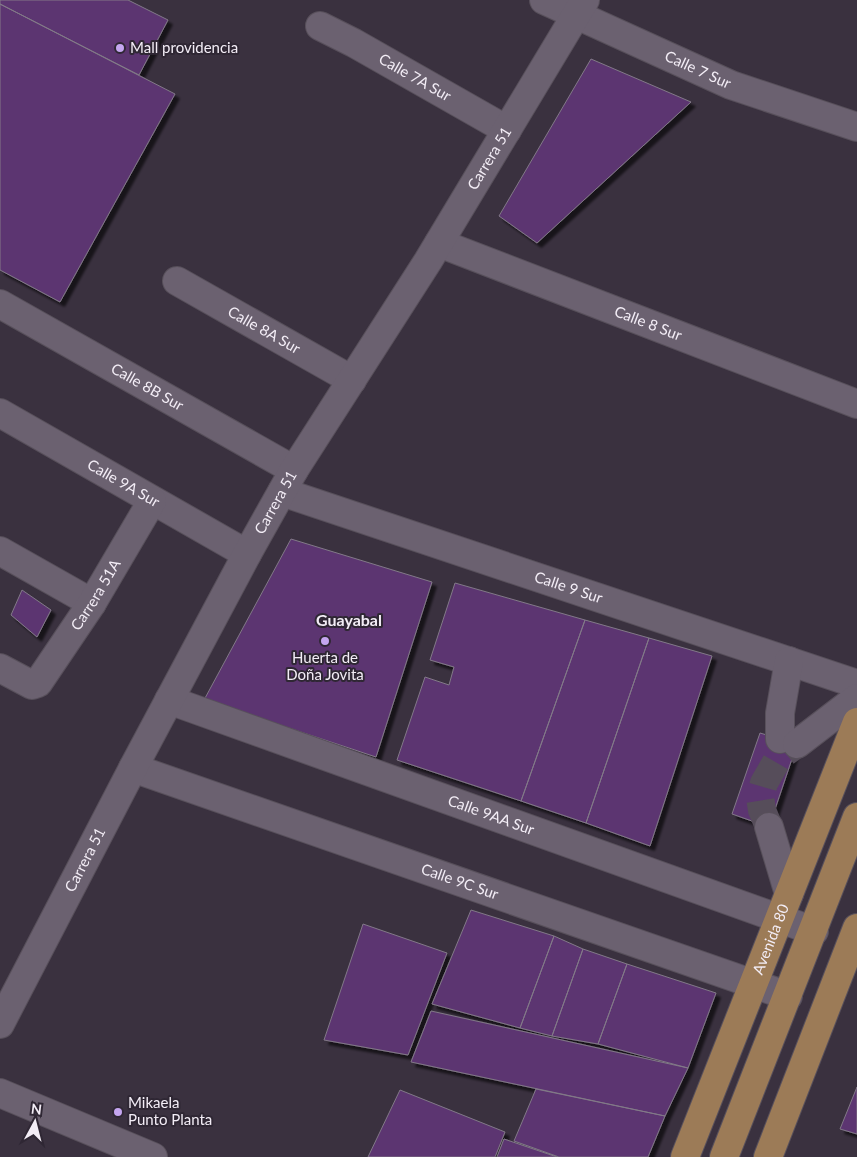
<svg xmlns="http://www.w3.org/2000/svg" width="857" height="1157" font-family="Lato,sans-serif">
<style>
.building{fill:#5c3571;stroke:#827988;filter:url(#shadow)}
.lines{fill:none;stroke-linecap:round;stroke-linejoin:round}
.minor-tunnel{stroke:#564d5a;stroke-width:28;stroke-dasharray:28 14;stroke-linecap:butt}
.minor-casing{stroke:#58505b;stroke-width:30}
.major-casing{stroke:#58505b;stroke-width:30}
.minor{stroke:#6b6170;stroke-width:28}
.major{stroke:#9c7b57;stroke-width:28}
.poi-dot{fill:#c5a6f0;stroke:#2f2734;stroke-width:2}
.labels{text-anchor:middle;stroke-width:4;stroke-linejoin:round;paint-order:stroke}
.poi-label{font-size:15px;fill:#f3edf6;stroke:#2f2734;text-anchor:start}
.street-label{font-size:15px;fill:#f3edf6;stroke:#2f2734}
.neighbourhood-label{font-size:16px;font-weight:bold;fill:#f3edf6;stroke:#2f2734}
</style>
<defs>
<filter id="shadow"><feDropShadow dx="4.5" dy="4.5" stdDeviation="1" flood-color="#0009"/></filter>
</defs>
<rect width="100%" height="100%" fill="#3a313f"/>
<!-- building -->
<path class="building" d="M0 0H128L168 20 139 75 0 4Z
M0 4 175 94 60 302 0 270Z
M591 59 691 102 537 243 499 216Z
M291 539 432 582 376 757 204 700Z
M455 583 585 620 521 801 397 760 425 677 449 685 454 667 430 660Z
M22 590 51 610 37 637 11 615Z
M585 620 649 638 586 823 521 801Z
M649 638 712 656 650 846 586 823Z
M760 733 797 744 769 827 732 814Z
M471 910 554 936 520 1028 432 1004Z
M363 924 447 953 408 1055 324 1040Z
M554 936 583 949 552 1036 520 1028Z
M583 949 627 964 598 1044 552 1036Z
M627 964 716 993 688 1068 598 1044Z
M431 1011 688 1068 665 1116 411 1062Z
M857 1087V1134L840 1129Z
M536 1089 665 1116 648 1157H559L514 1141Z
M400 1090 505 1132 495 1157H368Z
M504 1139 557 1157H497Z"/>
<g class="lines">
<!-- minor-tunnel -->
<path class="minor-tunnel" d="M769 827 762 810 760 797 764 783 779 757 797 744"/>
<defs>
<g id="minor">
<path id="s1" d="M544 0 731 85 857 127"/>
<path id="s2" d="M320 26 354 43 507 130"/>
<path id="s3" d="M439 243 857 404"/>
<path id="s4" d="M177 281 352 380"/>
<path id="s5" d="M0 304 294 470"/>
<path id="s6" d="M0 413 247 554"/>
<path id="s7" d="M282 492 857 684"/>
<path d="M0 551 92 603"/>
<path id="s8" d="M0 668 32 685 38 683 92 603 152 501"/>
<path id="s9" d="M169 700 814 931"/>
<path d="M780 739V713L789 661"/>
<path d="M797 744 857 698"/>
<path id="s10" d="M133 768 788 996"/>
<path d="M769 827 789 894"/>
<path id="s11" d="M0 1024 133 768 247 554 294 470 428 261 585 0"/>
<path d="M0 1093 153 1157"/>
</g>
<g id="major">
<path id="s12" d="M685 1157 857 722"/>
<path d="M724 1157 857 817"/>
<path d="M768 1157 857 928"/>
</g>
</defs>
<!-- minor casing -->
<use href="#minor" class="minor-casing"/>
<!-- major casing -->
<use href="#major" class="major-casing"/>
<!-- minor -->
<use href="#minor" class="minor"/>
<!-- major -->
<use href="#major" class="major"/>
</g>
<!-- markers -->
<g class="poi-dot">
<circle cx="120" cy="48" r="5"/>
<circle cx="325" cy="641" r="5"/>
<circle cx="118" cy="1112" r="5"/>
</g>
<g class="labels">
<!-- poi labels -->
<g class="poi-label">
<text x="130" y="53">Mall providencia</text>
<text x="325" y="663" text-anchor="middle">Huerta de<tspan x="325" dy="17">Doña Jovita</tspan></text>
<text x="128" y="1108">Mikaela<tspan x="128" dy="17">Punto Planta</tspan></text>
</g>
<!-- street labels -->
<g class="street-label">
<text dy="5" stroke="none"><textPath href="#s1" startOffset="169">Calle 7 Sur</textPath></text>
<text dy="5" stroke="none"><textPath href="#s2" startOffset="108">Calle 7A Sur</textPath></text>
<text dy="5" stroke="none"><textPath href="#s11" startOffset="995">Carrera 51</textPath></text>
<text dy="5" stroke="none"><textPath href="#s3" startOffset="224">Calle 8 Sur</textPath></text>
<text dy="5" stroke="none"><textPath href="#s4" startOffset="100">Calle 8A Sur</textPath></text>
<text dy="5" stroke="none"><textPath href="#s5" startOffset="169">Calle 8B Sur</textPath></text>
<text dy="5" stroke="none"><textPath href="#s6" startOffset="142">Calle 9A Sur</textPath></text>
<text dy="5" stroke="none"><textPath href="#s11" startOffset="590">Carrera 51</textPath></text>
<text dy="5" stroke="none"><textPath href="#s7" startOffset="302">Calle 9 Sur</textPath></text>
<text dy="5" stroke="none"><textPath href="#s8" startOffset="148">Carrera 51A</textPath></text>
<text dy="5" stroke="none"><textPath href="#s9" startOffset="342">Calle 9AA Sur</textPath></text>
<text dy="5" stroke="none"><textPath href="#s11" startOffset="185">Carrera 51</textPath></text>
<text dy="5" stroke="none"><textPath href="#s10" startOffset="346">Calle 9C Sur</textPath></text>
<text dy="5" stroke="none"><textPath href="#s12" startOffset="234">Avenida 80</textPath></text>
</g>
<!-- neighbourhood labels -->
<g class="neighbourhood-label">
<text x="349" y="626">Guayabal</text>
</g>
</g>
<!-- north arrow -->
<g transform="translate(35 1122) rotate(7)" stroke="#2f2734" stroke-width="4" paint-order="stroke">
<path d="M0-4L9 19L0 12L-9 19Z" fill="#f3edf6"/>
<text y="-8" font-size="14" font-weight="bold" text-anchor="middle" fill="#f3edf6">N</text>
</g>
</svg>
